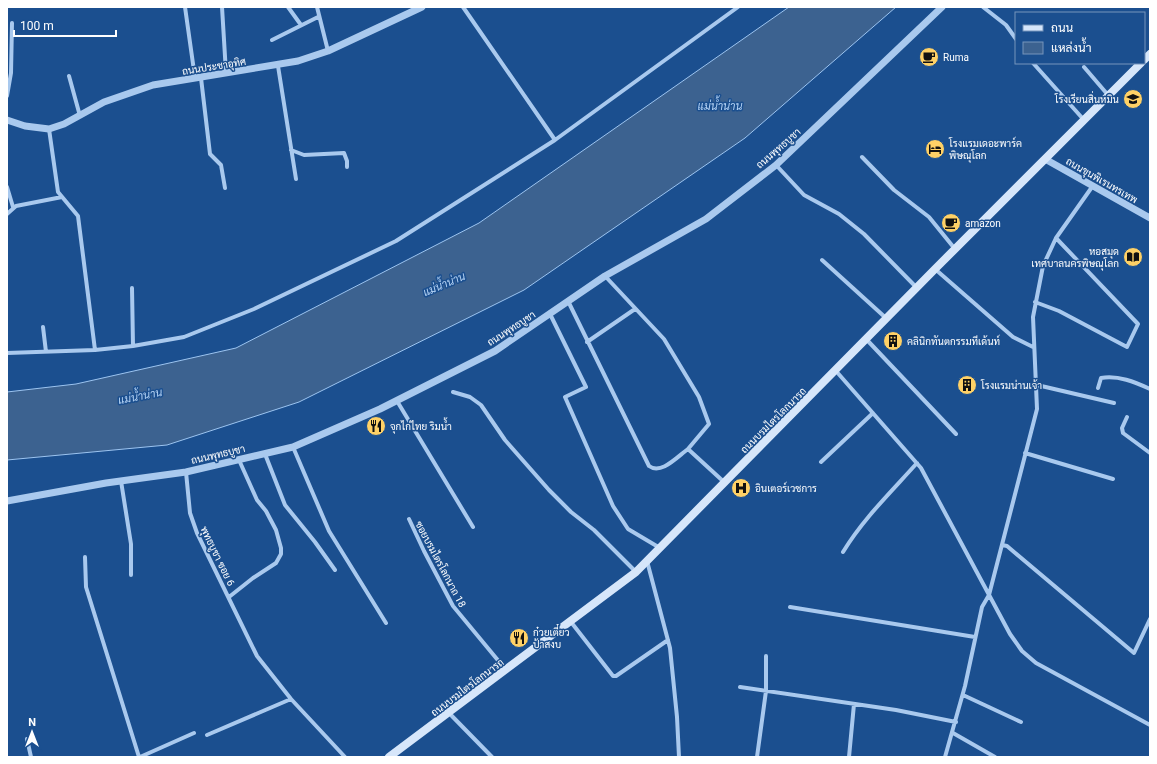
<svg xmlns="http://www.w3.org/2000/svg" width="1157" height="764" font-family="Roboto,Sarabun,sans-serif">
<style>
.water{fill:#3c6290;stroke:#9cc4f0}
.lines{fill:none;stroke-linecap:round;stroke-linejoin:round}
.minor{stroke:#a9c9ee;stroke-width:4}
.tertiary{stroke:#a9c9ee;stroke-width:7}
.secondary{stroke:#d6e6fa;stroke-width:8}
.labels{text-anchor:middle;stroke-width:3;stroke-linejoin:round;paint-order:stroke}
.poi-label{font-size:10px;fill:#fff;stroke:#1b4f8f;text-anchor:start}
.street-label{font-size:10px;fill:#fff;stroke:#1b4f8f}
.water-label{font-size:11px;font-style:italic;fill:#b5d3f5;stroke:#1b4f8f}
</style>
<rect width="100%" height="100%" fill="#1b4f8f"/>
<!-- water -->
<path class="water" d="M789 7H896L745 138 524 290 299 402 167 445 7 460V392L76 384 236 348 479 223Z"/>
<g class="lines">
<!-- minor -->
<path class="minor" d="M185 7 195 78
M222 7 226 73
M288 7 301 25
M317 7 328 51
M463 7 555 140
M983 7 1006 25 1016 39
M272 40 318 17
M1033 63 1084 120
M278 66 296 179
M1084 67 1108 95
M69 76 80 116
M201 78 210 154 221 165 225 188
M7 96 11 73 12 23
M49 129 58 192 78 216 95 350
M291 150 304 155 344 153 347 161V167
M862 157 894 190 929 217 955 249
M776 165 804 195 839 214 864 234 917 288
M7 187 13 207
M7 214 16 206 62 197
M822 260 887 319
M935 269 1013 337 1033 347
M605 276 664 339 699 397 709 424 688 449
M132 288 133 346
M568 301 649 466C661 475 677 457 688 449L724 482
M1035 302 1059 311 1127 347 1138 324 1056 238
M550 314 586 387 565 397 613 506 628 529 660 548
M43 327 46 352
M867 340 956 434
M587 342 635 309
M7 353 95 350 133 346 184 337 254 309 396 241 555 140 738 7
M836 371 921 468 1010 634 1022 651 1036 663 1150 725
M1037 385 1114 403
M1098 388 1101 378C1118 375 1135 382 1150 389
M453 392 470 397 481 405 505 440 549 490 571 512 594 530 636 572
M397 401 473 527
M1127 417 1122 428 1123 433 1150 453
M293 447 329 531 386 623
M1025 453 1113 479
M265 454 285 505 315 542 335 570
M821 462 873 413
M186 472 190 513 197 533 257 656 291 699 345 757
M121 481 131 544V575
M409 519 424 551 453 606 506 670
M1002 545 1007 546 1134 653 1150 619
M843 552C863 519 891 492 917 463
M85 557 86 587 139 757
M647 561 670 648 677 717 679 757
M229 597 253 578 276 563 281 554V548L276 530 266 511 257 500 239 460
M790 607 975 637
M571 622 613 676H616L668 640
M740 687 896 710 956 722
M963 695 1021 722
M449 713 492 757
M953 733 995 757
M207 735 291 699
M27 739 31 757
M140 757 194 733
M757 757 766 691V656
M849 757 854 704
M945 757 965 686 982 607 989 595 1037 409 1033 317 1043 266 1056 238 1092 187"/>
<!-- tertiary -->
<path class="tertiary" d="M7 120 25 126 49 129 64 124 104 102 153 85 298 61 328 51 422 7
M1045 159 1150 218
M7 501 106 483 186 472 293 447 380 409 495 351 605 276 706 219 776 165 942 7"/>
<!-- secondary -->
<path class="secondary" d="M1144 60 1150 54
M389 757 636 572 935 269 1141 63"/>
</g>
<!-- icons -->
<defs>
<symbol id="cafe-disc" viewBox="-11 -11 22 22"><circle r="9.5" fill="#ffd166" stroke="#1b4f8f"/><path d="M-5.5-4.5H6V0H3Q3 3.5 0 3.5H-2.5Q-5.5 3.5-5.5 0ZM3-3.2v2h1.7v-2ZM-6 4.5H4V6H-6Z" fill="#111"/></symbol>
<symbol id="school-disc" viewBox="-11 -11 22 22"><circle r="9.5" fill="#ffd166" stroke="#1b4f8f"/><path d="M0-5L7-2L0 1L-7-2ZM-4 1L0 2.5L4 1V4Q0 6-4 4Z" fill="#111"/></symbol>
<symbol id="hotel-disc" viewBox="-11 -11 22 22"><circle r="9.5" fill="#ffd166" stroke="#1b4f8f"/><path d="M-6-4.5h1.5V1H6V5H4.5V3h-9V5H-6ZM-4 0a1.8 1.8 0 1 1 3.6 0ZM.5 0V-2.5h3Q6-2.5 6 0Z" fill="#111"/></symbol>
<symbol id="library-disc" viewBox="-11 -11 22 22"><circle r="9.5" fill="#ffd166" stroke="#1b4f8f"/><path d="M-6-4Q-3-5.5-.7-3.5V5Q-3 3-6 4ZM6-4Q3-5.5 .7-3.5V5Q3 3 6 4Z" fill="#111"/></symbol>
<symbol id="building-disc" viewBox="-11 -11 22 22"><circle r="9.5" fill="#ffd166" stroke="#1b4f8f"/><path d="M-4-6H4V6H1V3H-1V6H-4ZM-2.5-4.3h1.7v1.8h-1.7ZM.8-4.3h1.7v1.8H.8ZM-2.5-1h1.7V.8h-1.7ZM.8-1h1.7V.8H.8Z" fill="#111"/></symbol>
<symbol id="restaurant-disc" viewBox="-11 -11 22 22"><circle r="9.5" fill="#ffd166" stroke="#1b4f8f"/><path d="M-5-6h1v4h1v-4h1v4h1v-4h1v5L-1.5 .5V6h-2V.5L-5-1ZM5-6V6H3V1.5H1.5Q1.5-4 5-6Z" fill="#111"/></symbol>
<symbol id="hospital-disc" viewBox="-11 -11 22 22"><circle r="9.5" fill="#ffd166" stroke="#1b4f8f"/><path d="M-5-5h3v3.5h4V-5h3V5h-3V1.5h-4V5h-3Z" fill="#111"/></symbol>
</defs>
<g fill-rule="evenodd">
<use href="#cafe-disc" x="918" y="46" width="22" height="22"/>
<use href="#school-disc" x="1122" y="88" width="22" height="22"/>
<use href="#hotel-disc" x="924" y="138" width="22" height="22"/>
<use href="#cafe-disc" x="940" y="212" width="22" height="22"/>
<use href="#library-disc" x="1122" y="246" width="22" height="22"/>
<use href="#building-disc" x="882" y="330" width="22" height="22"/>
<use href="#building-disc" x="956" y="374" width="22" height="22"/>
<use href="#restaurant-disc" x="365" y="415" width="22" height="22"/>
<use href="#hospital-disc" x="730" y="477" width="22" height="22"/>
<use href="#restaurant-disc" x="508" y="627" width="22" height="22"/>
</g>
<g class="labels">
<!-- poi labels -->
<g class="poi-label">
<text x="943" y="61">Ruma</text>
<text x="1119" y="103" text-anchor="end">โรงเรียนสิ่นหมิน</text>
<text x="949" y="147">โรงแรมเดอะพาร์ค<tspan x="949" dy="12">พิษณุโลก</tspan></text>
<text x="965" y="227">amazon</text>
<text x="1119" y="255" text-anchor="end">หอสมุด<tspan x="1119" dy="12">เทศบาลนครพิษณุโลก</tspan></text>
<text x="907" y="345">คลินิกทันตกรรมทีเด้นท์</text>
<text x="981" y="389">โรงแรมน่านเจ้า</text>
<text x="390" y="430">จุกไก่ไทย ริมน้ำ</text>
<text x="755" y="492">อินเตอร์เวชการ</text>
<text x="533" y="636">ก๋วยเตี๋ยว<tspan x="533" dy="12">ป้าสงบ</tspan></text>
</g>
<!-- street labels -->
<g class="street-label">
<text transform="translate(214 66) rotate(-9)" y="4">ถนนประชาอุทิศ</text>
<text transform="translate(778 148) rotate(-41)" y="4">ถนนพุทธบูชา</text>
<text transform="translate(1102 180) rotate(30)" y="4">ถนนขุนพิเรนทรเทพ</text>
<text transform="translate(511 328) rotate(-33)" y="4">ถนนพุทธบูชา</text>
<text transform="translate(773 420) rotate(-45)" y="4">ถนนบรมไตรโลกนารถ</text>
<text transform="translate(218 454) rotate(-13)" y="4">ถนนพุทธบูชา</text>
<text transform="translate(218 556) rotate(64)" y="4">พุทธบูชา ซอย 6</text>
<text transform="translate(441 564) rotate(62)" y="4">ซอยบรมไตรโลกนาถ 18</text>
<text transform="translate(467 687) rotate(-37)" y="4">ถนนบรมไตรโลกนารถ</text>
</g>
<!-- water labels -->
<g class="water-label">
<text x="720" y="110">แม่น้ำน่าน</text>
<text transform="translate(444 284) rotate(-23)" y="4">แม่น้ำน่าน</text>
<text transform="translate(140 396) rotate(-11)" y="4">แม่น้ำน่าน</text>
</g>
</g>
<!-- border -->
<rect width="1157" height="764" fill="none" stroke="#ffffff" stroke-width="16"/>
<!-- legend -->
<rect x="1015" y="12" width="130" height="52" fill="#1b4f8f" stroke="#7695bc"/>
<rect x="1023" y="25" width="20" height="6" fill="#d6e6fa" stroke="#7695bc"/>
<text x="1051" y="32" font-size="12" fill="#ffffff">ถนน</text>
<rect x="1023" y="42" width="20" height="12" fill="#3c6290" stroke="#7695bc"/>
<text x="1051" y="52" font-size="12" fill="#ffffff">แหล่งน้ำ</text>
<!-- north arrow -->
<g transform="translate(32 732)" stroke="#1b4f8f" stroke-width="3" paint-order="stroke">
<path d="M0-3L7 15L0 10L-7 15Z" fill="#ffffff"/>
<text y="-6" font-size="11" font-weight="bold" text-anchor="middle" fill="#ffffff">N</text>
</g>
<!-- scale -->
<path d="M14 30v6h102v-6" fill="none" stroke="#ffffff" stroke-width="2"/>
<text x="20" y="30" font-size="12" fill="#ffffff" stroke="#1b4f8f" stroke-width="3" paint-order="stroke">100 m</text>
</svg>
